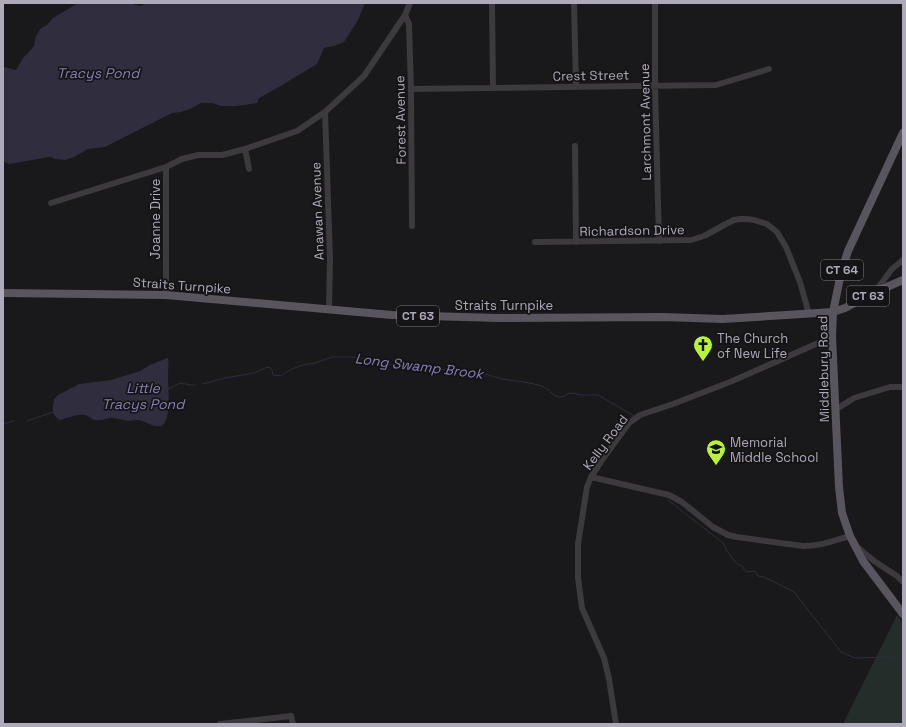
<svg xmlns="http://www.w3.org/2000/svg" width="906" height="727" font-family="'Space Grotesk',sans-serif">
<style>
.green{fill:#232d2a}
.water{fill:#2f2d3e}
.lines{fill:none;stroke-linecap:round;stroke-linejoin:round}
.stream{stroke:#2f2d3e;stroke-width:1}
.minor{stroke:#3c393f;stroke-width:6}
.major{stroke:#59555e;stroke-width:8}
.labels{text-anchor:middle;stroke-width:3.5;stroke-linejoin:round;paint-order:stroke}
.shield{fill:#141315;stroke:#807d88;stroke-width:1}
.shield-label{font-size:12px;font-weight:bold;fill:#afaaba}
.street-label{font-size:13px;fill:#afaaba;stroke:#141315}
.poi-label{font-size:13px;fill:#afaaba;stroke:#141315;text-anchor:start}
.water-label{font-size:14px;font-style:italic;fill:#8781b5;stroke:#141315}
</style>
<rect width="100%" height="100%" fill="#19181a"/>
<!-- green -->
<path class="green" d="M897 615 903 623V724H843Z"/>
<!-- water -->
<path class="water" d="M78 3H128L140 6 148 3H365L358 20 344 42 334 46 324 48 317 64 279 87 259 98 257 103 237 106H221L213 103H201L190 109 181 112 172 113 105 147 88 149 74 157 65 160 55 159 50 157 9 164 3 161V68L4 67 16 70 23 58 27 54 34 46 36 36 41 28 47 25 53 18Z
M167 358H168C169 364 168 370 168 376 168 386 172 422 161 426 153 428 146 421 138 420 134 420 132 421 128 421 122 420 116 418 110 418 105 419 100 421 95 420 91 420 89 415 84 415 77 414 67 418 60 420 50 415 53 408 54 399L58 395 79 384 111 380 140 371 150 365Z"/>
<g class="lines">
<!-- stream -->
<path class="stream" d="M203 384 225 378 254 373 265 368 269 367 272 370 273 375 281 376 285 373 292 369 303 365 315 363 332 357H352L368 359 392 365 404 363 436 371 452 368 488 375 502 379 530 383 542 386 549 390 554 395 559 397 565 396 567 394 571 393 582 395H598L634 416
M168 389 180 383 190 385H196
M27 421 53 412
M3 424 14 421
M668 500 723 543 727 551 737 564 742 566 746 572 755 571 758 576 764 577 794 592 841 652 855 658 890 657 899 659 903 662"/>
<!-- minor -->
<path class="minor" d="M492 3 493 88
M574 3 576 87
M655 3V86L659 241
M405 15 409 24 411 89 412 226
M411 89 716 85 769 69
M325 112 330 258 329 309
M575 146 576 242
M245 149 249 169
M51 203 166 167 182 159 198 155H222L245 149 297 131 325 112 364 76 405 15 410 3
M535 242 691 240 704 236 726 224 734 220 740 219H747L754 220 767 224 777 232 786 247 800 282 809 314
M874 293 892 269 903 260
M166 295V167
M835 410 854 398 890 387H903
M591 477 669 495 682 502 713 527 728 535 737 537 803 546C821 546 833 541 850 536
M855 545 874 561 897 576 903 582
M220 724 291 716 293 724
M616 724 609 679 604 658 582 608 578 578V544L587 487 591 477 602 460 629 423 640 415 673 404 730 382 825 340"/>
<!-- major -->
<path class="major" d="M903 133 848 251 841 273 833 312 832 336 839 487 842 513 850 536 863 561 903 614
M3 293 166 295 392 315 499 318 662 317 723 319 833 312 845 308 873 293 903 280"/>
</g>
<!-- icons -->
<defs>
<symbol id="church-pin" viewBox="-11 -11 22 30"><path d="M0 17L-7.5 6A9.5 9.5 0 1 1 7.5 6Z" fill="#b8f336" stroke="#141315"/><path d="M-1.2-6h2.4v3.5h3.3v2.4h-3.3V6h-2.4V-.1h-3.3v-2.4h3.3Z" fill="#111"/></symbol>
<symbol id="school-pin" viewBox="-11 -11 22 30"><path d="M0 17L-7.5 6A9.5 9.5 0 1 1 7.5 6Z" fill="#b8f336" stroke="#141315"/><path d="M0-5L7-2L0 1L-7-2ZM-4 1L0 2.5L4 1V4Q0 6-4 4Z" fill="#111"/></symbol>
</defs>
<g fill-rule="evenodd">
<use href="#church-pin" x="692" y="334" width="22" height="30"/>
<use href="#school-pin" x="705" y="438" width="22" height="30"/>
</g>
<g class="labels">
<!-- shield labels -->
<g class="shield">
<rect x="821" y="260" width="42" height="20" rx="3"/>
<rect x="847" y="286" width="42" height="20" rx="3"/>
<rect x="397" y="306" width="42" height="20" rx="3"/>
</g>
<g class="shield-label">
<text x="842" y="274">CT 64</text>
<text x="868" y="300">CT 63</text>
<text x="418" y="320">CT 63</text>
</g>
<!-- street labels -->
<g class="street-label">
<text transform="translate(591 75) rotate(-1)" y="5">Crest Street</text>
<text transform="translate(400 120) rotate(-91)" y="5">Forest Avenue</text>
<text transform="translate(645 122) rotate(-91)" y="5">Larchmont Avenue</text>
<text transform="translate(317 211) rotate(-92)" y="5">Anawan Avenue</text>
<text transform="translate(155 219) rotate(-90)" y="5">Joanne Drive</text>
<text transform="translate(632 230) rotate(-1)" y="5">Richardson Drive</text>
<text transform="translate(182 285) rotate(4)" y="5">Straits Turnpike</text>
<text x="504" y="310">Straits Turnpike</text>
<text transform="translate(823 369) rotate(-91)" y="5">Middlebury Road</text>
<text transform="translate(605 442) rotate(-53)" y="5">Kelly Road</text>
</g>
<!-- poi labels -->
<g class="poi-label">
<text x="717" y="343">The Church<tspan x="717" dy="15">of New Life</tspan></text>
<text x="730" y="447">Memorial<tspan x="730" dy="15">Middle School</tspan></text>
</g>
<!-- water labels -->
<g class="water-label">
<text x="98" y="78">Tracys Pond</text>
<text transform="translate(419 366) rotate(7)" y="5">Long Swamp Brook</text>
<text x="143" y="393">Little<tspan x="143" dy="16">Tracys Pond</tspan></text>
</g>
</g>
<!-- border -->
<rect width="906" height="727" fill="none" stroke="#afaaba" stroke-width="8"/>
</svg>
